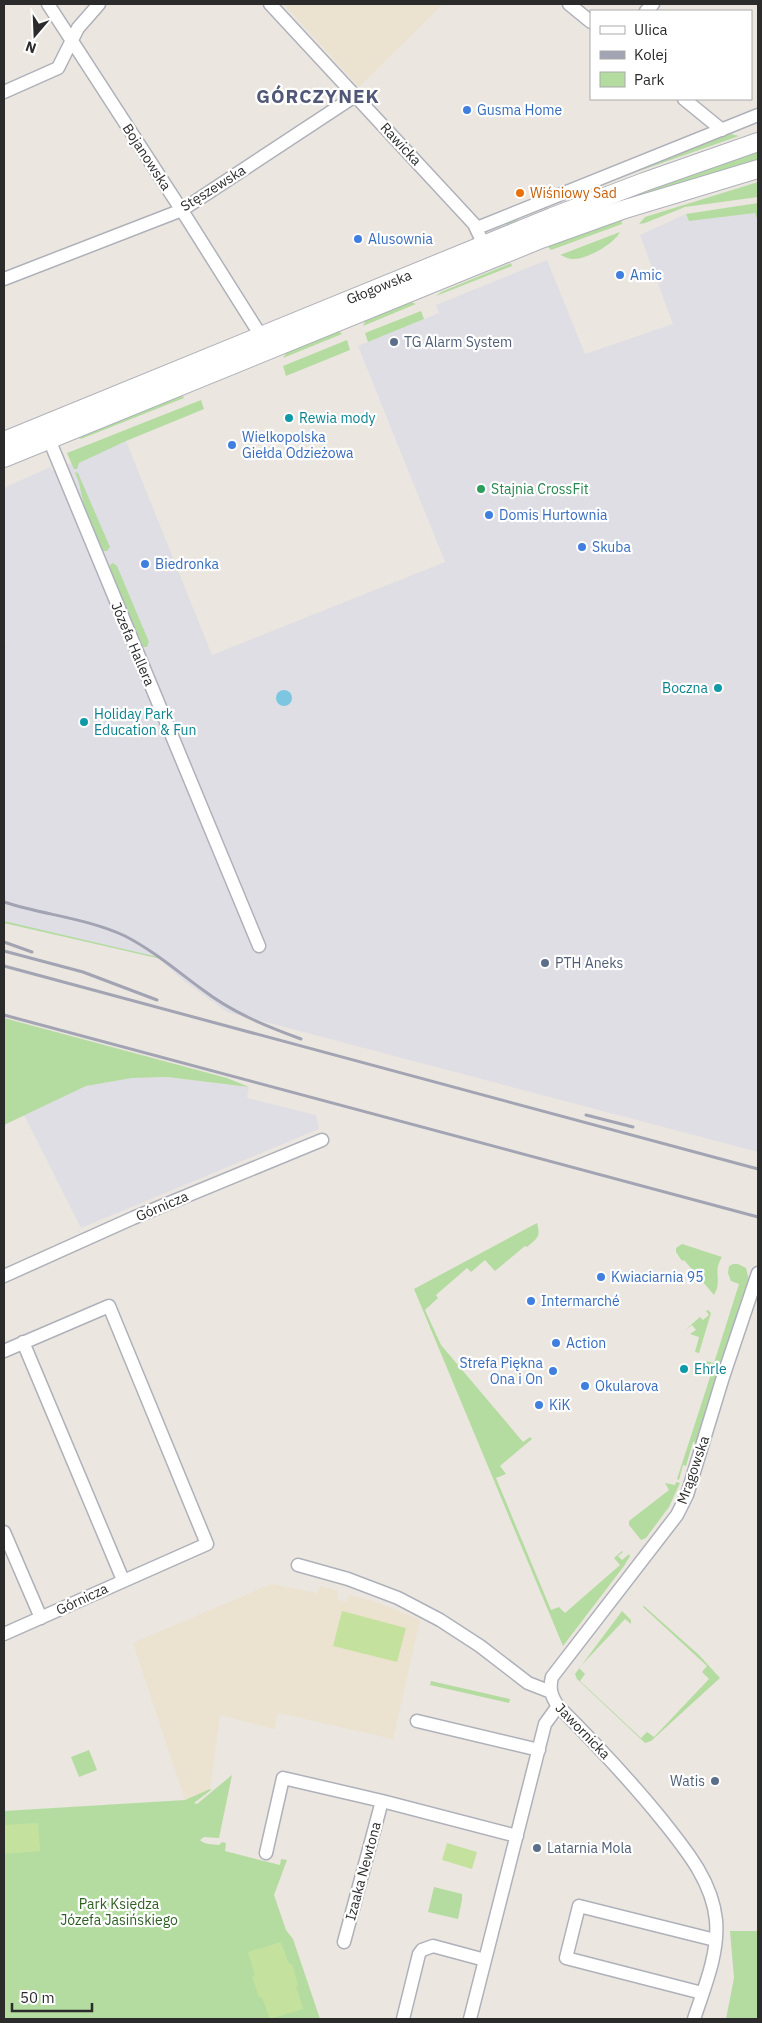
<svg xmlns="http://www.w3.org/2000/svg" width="762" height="2023" font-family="'IBM Plex Sans',sans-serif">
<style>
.industrial{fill:#e0dee5}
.education{fill:#ebe2d0}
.green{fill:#b4dca1}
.pitch{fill:#c4e29e}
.water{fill:#7dc6e2}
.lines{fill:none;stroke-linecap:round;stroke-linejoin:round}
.minor-casing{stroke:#afb1ba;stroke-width:15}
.secondary-casing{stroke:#afb1ba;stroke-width:20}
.minor{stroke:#fff;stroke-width:12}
.secondary{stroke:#fff;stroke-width:18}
.rail{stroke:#a2a4b3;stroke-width:3}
.shop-dot{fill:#3f7fe0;stroke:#fff;stroke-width:2}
.food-dot{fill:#e8710a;stroke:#fff;stroke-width:2}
.service-dot{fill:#5c6f8a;stroke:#fff;stroke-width:2}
.culture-dot{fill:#0f9aa8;stroke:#fff;stroke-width:2}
.leisure-dot{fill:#2e9e5b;stroke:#fff;stroke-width:2}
.labels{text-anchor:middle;stroke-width:4.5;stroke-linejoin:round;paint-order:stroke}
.shop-label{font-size:14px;fill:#366cbe;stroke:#fff;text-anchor:start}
.street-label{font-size:14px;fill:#2b2b2b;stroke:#fff}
.food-label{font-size:14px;fill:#c56008;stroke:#fff;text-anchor:start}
.service-label{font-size:14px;fill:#4e5e75;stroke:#fff;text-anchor:start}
.culture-label{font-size:14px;fill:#0d838f;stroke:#fff;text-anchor:start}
.leisure-label{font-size:14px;fill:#27864d;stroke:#fff;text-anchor:start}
.park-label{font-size:14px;fill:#2f6022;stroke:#fff}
.district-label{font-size:19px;font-weight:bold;letter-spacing:1px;fill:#505777;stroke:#fff}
</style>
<rect width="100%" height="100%" fill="#ebe6df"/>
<!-- industrial -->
<path class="industrial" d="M755 213 758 222V1152L227 1012 184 981 158 958 4 923V644L6 643 4 637V488L50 467 52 471 126 441 212 655 445 562 358 346 439 313 436 305 547 260 585 354 673 324 640 235 686 214 689 220Z
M166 1077 249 1087 247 1098 316 1115 319 1129 81 1228 24 1115 86 1086 132 1078Z"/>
<!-- education -->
<path class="education" d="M284 4H443L359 87Z
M271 1584 317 1593 320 1586 338 1591 337 1599 346 1602 350 1595 379 1603 420 1620 393 1739 278 1713 274 1729 220 1715 210 1789 185 1800 133 1643Z"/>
<!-- green -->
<path class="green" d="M731 134 739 136 622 177 519 218 514 224 506 227 508 219 713 140 723 135Z
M758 151V161L577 217H571Z
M758 182V197L685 207 645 223 639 224 645 217Z
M758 203V222L755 213 689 221 686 214Z
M621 219 622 224 551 250 547 246Z
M620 232C614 244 586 260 572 259 568 259 564 256 560 255Z
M511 263 512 266 436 296 441 292Z
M409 301 416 304 363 326 366 319Z
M421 311 424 319 368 342 365 333Z
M338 330 342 334 283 358 288 350Z
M347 340 350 350 286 376 283 366Z
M183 396 184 398 81 439 77 437 156 403Z
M201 400 204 409 126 441 79 463 77 469H74L67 453Z
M75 472 78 473 110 547 107 551H103L84 506 79 483Z
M113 563 117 566 149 642 147 647H143L110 568V565Z
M4 921 158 957 161 959 4 923Z
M4 1018 227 1078 249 1087 167 1077 132 1078 86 1086 4 1125Z
M537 1223C541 1238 537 1238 527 1247L525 1246 495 1271 485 1260 471 1272 467 1268 436 1295 438 1298 425 1310 441 1345 523 1442 530 1437 532 1439 500 1466 506 1474 496 1478 551 1610 559 1607 565 1613 620 1565 614 1558 622 1551 623 1552 618 1556 622 1560 629 1554 630 1556 624 1566 563 1646 414 1289Z
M682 1244 722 1257C712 1273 723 1281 714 1295L684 1260 682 1261 676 1252V1248Z
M733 1264H738L746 1268 749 1280 698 1443 693 1442 686 1466 683 1465 679 1480 677 1479 712 1371 704 1367 706 1361 714 1363 739 1284 731 1281 728 1273 729 1266Z
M708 1310 711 1313 699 1353 695 1352 699 1337 690 1334 696 1330 692 1325 685 1330 700 1317 703 1320 709 1315 706 1311Z
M676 1482 680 1483 669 1507 646 1538 641 1540 629 1525V1521L669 1490 665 1483 675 1485Z
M644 1606 699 1655 720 1678 651 1741 645 1743 577 1679 575 1674 622 1611 631 1620V1624L625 1619 579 1668 585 1674 580 1681 641 1738 647 1732 654 1737 709 1679 702 1672 707 1666 643 1607Z
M431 1681 510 1699 509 1703 430 1685Z
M89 1750 97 1770 79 1777 71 1757Z
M232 1775 219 1838 204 1837 200 1840C204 1845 213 1844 219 1845L222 1842 226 1843 225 1851 280 1865 281 1859 287 1860 274 1895 286 1930 293 1939 320 2019H4V1811L185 1800 210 1789 211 1790 194 1803 197 1804Z
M434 1887 462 1894V1900L458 1919 428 1912Z
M730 1931H758V2019H726L734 1978Z"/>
<!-- pitch -->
<path class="pitch" d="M342 1611 406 1628 397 1662 333 1646Z
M38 1823 40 1851 4 1854V1825Z
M447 1843 477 1852 472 1869 442 1860Z
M281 1942 289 1964H292L298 1985 296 1986 303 2009 270 2019 262 1997H259L252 1976 255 1975 248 1952Z"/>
<!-- water -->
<path class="water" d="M276 698a8 8 0 1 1 16 0a8 8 0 1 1-16 0Z"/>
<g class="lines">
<defs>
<path id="minor" d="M48 4 188 220 261 336
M270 4 474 224 484 245
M569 4 591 22
M646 11 653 4
M4 92 58 68 78 28 99 4
M684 99 722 130
M477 228 758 115
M4 279 182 210 355 96
M46 432 259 946
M4 1276 133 1218 322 1140
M23 1342 123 1580
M4 1351 109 1306 207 1544 4 1634
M4 1532 41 1618
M298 1565 348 1579 398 1598 440 1620 480 1646 528 1683 551 1692
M417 1721 539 1750
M266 1853 283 1778 382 1801 517 1836
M344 1942 382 1801
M702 1993 566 1958 579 1906 715 1940
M403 2019 419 1954 422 1950 433 1946 485 1960
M470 2019 545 1724 558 1706
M694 2019C704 1988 719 1954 716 1920 712 1881 686 1850 663 1821 630 1780 595 1743 558 1706 551 1696 549 1688 552 1677L677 1515 687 1495 723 1377 758 1273"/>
<path id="secondary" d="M4 441 552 217 644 182 758 142
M4 458 541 239 622 210 758 169"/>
</defs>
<!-- minor casing -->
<use href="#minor" class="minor-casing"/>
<!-- secondary casing -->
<use href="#secondary" class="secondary-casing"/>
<!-- minor -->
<use href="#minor" class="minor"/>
<!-- secondary -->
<use href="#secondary" class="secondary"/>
<!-- rail -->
<path class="rail" d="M4 902C44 915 86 918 125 936 154 951 177 971 203 990 233 1013 266 1026 301 1039
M4 942 32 952
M4 951 83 972 157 1000
M4 966 758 1169
M4 1015 758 1217
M586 1115 633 1127"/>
</g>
<!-- markers -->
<g class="shop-dot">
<circle cx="467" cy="110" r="5"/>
<circle cx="358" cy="239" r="5"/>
<circle cx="620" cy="275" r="5"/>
<circle cx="232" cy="445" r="5"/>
<circle cx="489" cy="515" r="5"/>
<circle cx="582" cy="547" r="5"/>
<circle cx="145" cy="564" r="5"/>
<circle cx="601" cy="1277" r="5"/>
<circle cx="531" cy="1301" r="5"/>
<circle cx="556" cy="1343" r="5"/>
<circle cx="553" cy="1371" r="5"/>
<circle cx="585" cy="1386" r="5"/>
<circle cx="539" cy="1405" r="5"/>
</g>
<circle class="food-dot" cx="520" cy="193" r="5"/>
<g class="service-dot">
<circle cx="394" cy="342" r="5"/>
<circle cx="545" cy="963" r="5"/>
<circle cx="715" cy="1781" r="5"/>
<circle cx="537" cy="1848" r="5"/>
</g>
<g class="culture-dot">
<circle cx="289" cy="418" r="5"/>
<circle cx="718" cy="688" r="5"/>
<circle cx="84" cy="722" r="5"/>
<circle cx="684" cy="1369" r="5"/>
</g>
<circle class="leisure-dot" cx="481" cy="489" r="5"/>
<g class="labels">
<!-- shop labels -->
<g class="shop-label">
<text x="477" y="115">Gusma Home</text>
<text x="368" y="244">Alusownia</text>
<text x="630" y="280">Amic</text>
<text x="242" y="442">Wielkopolska<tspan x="242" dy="16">Giełda Odzieżowa</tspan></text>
<text x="499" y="520">Domis Hurtownia</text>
<text x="592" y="552">Skuba</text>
<text x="155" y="569">Biedronka</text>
<text x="611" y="1282">Kwiaciarnia 95</text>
<text x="541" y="1306">Intermarché</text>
<text x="566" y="1348">Action</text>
<text x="543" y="1368" text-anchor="end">Strefa Piękna<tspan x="543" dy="16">Ona i On</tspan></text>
<text x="595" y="1391">Okularova</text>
<text x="549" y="1410">KiK</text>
</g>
<!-- street labels -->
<g class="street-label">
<text transform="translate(401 144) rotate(47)" y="5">Rawicka</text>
<text transform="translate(147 157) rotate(57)" y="5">Bojanowska</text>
<text transform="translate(213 188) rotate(-32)" y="5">Stęszewska</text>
<text transform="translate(379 287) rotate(-22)" y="5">Głogowska</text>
<text transform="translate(133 644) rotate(67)" y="5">Józefa Hallera</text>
<text transform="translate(162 1206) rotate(-23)" y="5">Górnicza</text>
<text transform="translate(693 1470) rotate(-71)" y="5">Mrągowska</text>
<text transform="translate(82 1599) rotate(-25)" y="5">Górnicza</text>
<text transform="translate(583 1731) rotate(46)" y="5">Jawornicka</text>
<text transform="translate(363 1871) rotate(-75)" y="5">Izaaka Newtona</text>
</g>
<!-- food labels -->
<g class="food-label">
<text x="530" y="198">Wiśniowy Sad</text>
</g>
<!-- service labels -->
<g class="service-label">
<text x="404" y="347">TG Alarm System</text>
<text x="555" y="968">PTH Aneks</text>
<text x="705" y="1786" text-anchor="end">Watis</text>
<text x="547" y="1853">Latarnia Mola</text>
</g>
<!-- culture labels -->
<g class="culture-label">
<text x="299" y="423">Rewia mody</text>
<text x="708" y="693" text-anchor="end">Boczna</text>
<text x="94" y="719">Holiday Park<tspan x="94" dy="16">Education &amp; Fun</tspan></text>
<text x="694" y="1374">Ehrle</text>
</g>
<!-- leisure labels -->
<g class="leisure-label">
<text x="491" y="494">Stajnia CrossFit</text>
</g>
<!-- park labels -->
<g class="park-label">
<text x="119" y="1909">Park Księdza<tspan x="119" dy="16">Józefa Jasińskiego</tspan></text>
</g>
<!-- district labels -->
<g class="district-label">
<text x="318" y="103">GÓRCZYNEK</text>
</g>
</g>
<!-- border -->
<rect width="762" height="2023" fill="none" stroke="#2b2b2b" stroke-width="10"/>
<!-- legend -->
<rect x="590" y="10" width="162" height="90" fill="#ffffff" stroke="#aaaaaa"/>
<rect x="600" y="26" width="25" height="8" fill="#ffffff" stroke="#aaaaaa"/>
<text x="634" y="35" font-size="15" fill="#2b2b2b">Ulica</text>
<rect x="600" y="51" width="25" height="8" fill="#a2a4b3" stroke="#aaaaaa"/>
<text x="634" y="60" font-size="15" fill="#2b2b2b">Kolej</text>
<rect x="600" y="72" width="25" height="15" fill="#b4dca1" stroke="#aaaaaa"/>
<text x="634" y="85" font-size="15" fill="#2b2b2b">Park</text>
<!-- north arrow -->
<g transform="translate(35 35) rotate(199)" stroke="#ffffff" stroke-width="4" paint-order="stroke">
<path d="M0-4L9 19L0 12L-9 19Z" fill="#2b2b2b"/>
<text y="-8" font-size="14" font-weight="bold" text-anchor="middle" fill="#2b2b2b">N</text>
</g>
<!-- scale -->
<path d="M12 2003v8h80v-8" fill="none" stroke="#2b2b2b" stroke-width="2.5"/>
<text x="20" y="2003" font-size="15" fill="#2b2b2b" stroke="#ffffff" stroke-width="4" paint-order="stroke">50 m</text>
</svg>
